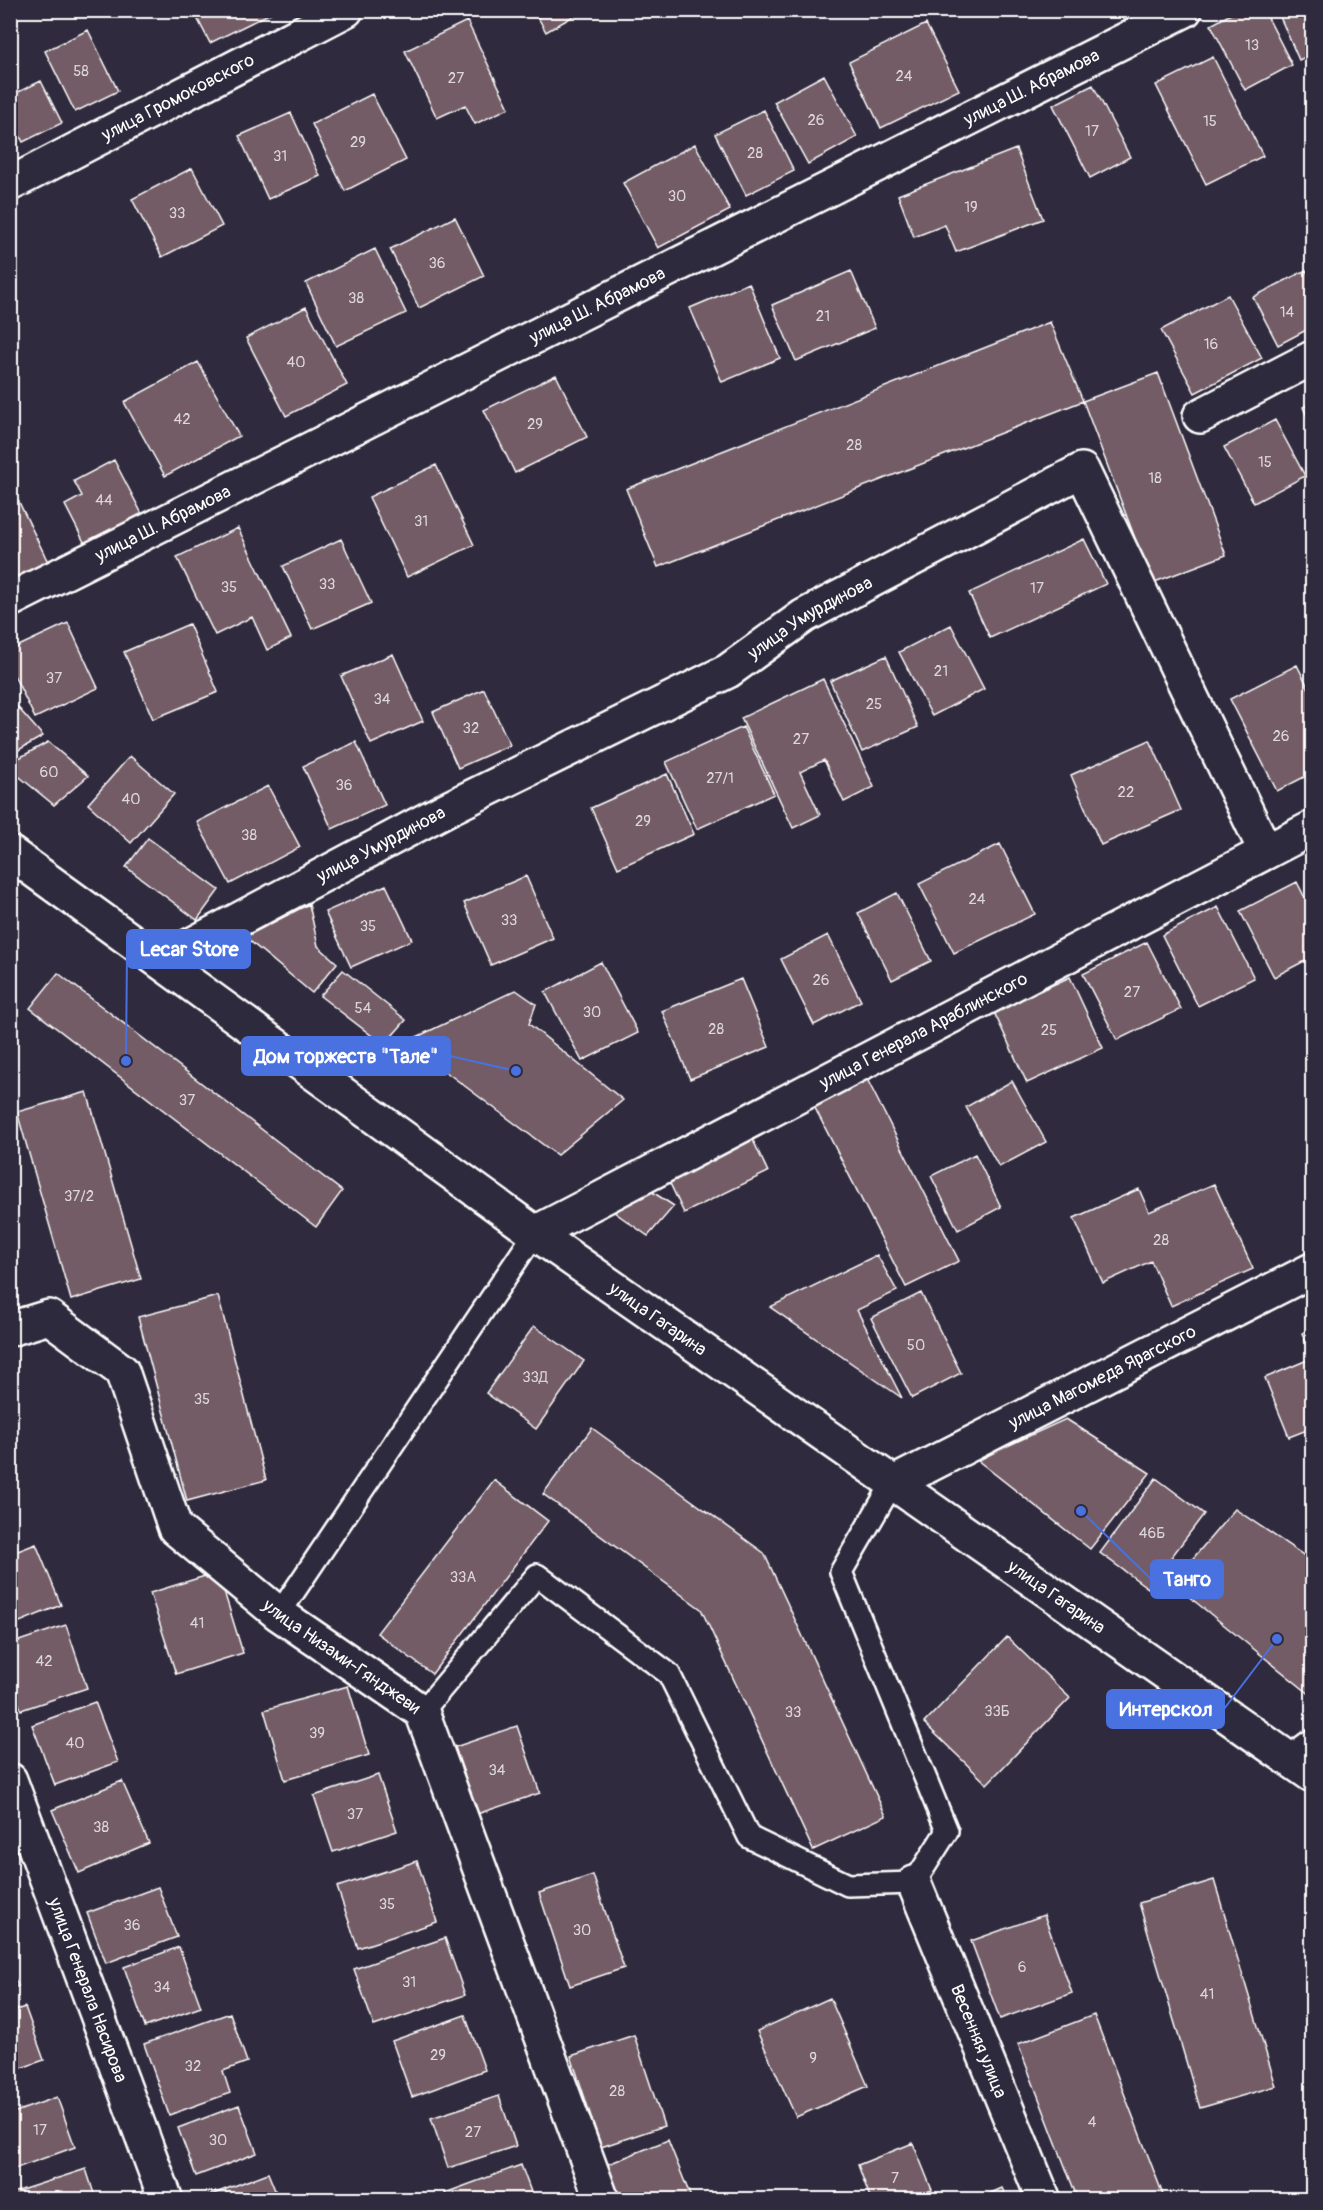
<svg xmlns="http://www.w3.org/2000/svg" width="1323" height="2210" font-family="Pangolin,sans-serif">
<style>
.building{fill:#735b65;stroke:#fff;stroke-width:1.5}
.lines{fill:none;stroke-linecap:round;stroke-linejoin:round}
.service-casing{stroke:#fff;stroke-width:26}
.minor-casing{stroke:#fff;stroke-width:38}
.primary-casing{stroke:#fff;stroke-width:38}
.service{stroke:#2f2a3d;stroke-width:21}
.minor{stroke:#2f2a3d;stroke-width:33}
.primary{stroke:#2f2a3d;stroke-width:33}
.labels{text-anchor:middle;stroke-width:6;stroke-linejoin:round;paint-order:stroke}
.number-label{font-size:15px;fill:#dcd6d8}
.street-label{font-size:18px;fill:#fff;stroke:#2f2a3d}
.leader{fill:none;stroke:#4a71e0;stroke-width:2}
.callout-dot{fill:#4a71e0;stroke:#2f2a3d;stroke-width:2}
.callout{fill:#4a71e0;stroke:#4a71e0;stroke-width:2}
.callout-label{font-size:20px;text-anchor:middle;font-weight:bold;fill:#fff}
</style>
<rect width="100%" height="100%" fill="#2f2a3d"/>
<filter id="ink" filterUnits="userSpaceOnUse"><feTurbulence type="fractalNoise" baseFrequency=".0167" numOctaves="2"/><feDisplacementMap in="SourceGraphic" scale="12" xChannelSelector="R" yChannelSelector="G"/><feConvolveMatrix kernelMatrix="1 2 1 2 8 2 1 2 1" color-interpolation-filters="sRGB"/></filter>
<g filter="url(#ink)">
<!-- building -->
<path class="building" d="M193 10H275V11L210 43Z
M534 10H584L546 32Z
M1238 10H1264L1292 65 1245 90 1211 25Z
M1277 10H1312V54L1299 60Z
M467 21 509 108 475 124 465 105 437 118 405 51Z
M926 24 959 90 881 128 849 62Z
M88 30 118 91 75 112 45 51Z
M1213 57 1263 156 1206 184 1156 85Z
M824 75 857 137 808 164 774 102Z
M41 81 62 123 23 142 10 117V96Z
M1093 85 1130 157 1090 178 1053 105Z
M372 94 406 160 345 191 312 124Z
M764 110 794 171 746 195 715 134Z
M291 113 320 176 268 199 239 136Z
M695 144 730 210 658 248 623 183Z
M1016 149 1043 219 956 252 945 225 914 237 898 195Z
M192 168 222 226 162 257 132 199Z
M455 217 484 276 419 308 390 249Z
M375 249 406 313 336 346 306 283Z
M1306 270 1312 281V327L1278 345 1253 297Z
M851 271 875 328 796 361 772 305Z
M749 283 780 358 722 382 690 308Z
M1228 295 1262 358 1195 393 1161 330Z
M306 307 347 385 286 416 246 338Z
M1050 322 1083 401 658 567 626 489Z
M198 362 239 436 165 476 124 402Z
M1158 373 1226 555 1152 583 1083 401Z
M556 375 587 437 515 473 484 410Z
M1312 402V428L1303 407Z
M1275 420 1305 476 1254 503 1224 447Z
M114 460 142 514 85 544 65 505 82 496 74 481Z
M436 465 474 545 407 577 369 497Z
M18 500 48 562 10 580V504Z
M238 528 291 638 267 650 252 617 215 635 177 557Z
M341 539 371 603 312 629 283 566Z
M1084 539 1106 584 990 638 969 593Z
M68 623 98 688 35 718 10 667V650Z
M189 624 218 692 153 719 124 652Z
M951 625 984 689 932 716 899 652Z
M393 654 423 721 371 744 341 676Z
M886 656 918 727 862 752 830 681Z
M1297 665 1312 695V773L1277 791 1230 699Z
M823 679 874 787 844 802 824 760 800 772 820 815 793 828 741 718Z
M484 689 510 745 458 768 433 712Z
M10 696 14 703 43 736 10 755Z
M743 727 774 794 697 829 666 762Z
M1150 740 1181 810 1101 845 1071 775Z
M48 742 88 776 54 805 10 769V763Z
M356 742 385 805 332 829 303 766Z
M130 756 174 794 131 843 88 804Z
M667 774 694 834 618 868 591 808Z
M268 786 300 847 230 884 197 822Z
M148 838 219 890 197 920 126 867Z
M1000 844 1035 914 954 953 919 884Z
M526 876 553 938 491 965 464 903Z
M1297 882 1312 912V957L1274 977 1240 911Z
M386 885 412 940 351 967 325 912Z
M897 893 931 961 892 980 858 913Z
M309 904 318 946 337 963 312 993 245 937Z
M1218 907 1254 978 1198 1006 1162 935Z
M828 935 861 1001 814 1025 781 959Z
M1147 942 1181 1009 1117 1040 1083 974Z
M601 962 638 1033 582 1061 545 992Z
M343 970 406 1020 384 1045 320 996Z
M58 973 342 1191 316 1227 30 1008Z
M1070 977 1103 1048 1027 1083 994 1012Z
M741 979 769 1047 690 1079 662 1011Z
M516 990 536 1004 529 1024 623 1100 557 1155 406 1042Z
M867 1079 959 1261 906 1287 814 1106Z
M1012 1081 1046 1142 999 1167 966 1107Z
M87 1092 141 1279 71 1300 17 1112Z
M752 1138 768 1172 684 1213 668 1179Z
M975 1154 1001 1207 958 1230 931 1176Z
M1214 1184 1253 1269 1171 1306 1151 1261 1103 1283 1074 1218 1139 1189 1149 1212Z
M651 1191 674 1206 648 1236 607 1207Z
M877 1255 897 1291 857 1310 902 1398 770 1307Z
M921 1293 961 1373 912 1398 871 1318Z
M218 1296 266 1480 187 1501 138 1317Z
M534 1326 584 1361 536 1429 486 1393Z
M1312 1328V1428L1289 1437 1265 1378 1312 1358 1302 1333Z
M1066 1419 1150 1473 1090 1549 977 1460Z
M592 1428 764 1553 886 1816 813 1850 701 1609 543 1494Z
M1156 1478 1204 1514 1148 1588 1100 1553Z
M494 1480 548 1521 432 1674 377 1633Z
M1235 1509 1312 1561V1696L1172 1583Z
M36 1544 61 1605 10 1626V1554Z
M218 1572 243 1653 176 1674 150 1593Z
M66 1625 87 1688 21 1710 10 1678V1644Z
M1007 1637 1070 1698 987 1784 924 1723Z
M348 1686 369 1755 285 1780 264 1710Z
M95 1702 118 1762 55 1785 32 1725Z
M517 1726 540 1793 477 1814 455 1747Z
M378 1775 397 1831 333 1852 314 1796Z
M122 1781 149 1843 79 1873 52 1810Z
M417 1861 437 1922 358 1948 337 1887Z
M593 1875 624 1968 570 1986 539 1893Z
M1214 1880 1276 2086 1200 2108 1139 1903Z
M158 1887 177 1937 106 1963 87 1913Z
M1044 1915 1072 1993 1000 2019 971 1941Z
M445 1938 465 1995 374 2026 354 1969Z
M179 1947 201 2007 145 2027 124 1967Z
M10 1967 18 1986 10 1989Z
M830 1998 868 2086 796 2117 757 2031Z
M25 2007 44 2060 10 2072V2012Z
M230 2013 247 2062 223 2071 230 2093 169 2115 144 2044Z
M465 2015 485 2070 412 2097 392 2041Z
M1094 2015 1165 2200H1078L1018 2044Z
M634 2035 664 2126 601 2147 571 2056Z
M499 2096 516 2146 448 2168 431 2118Z
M57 2097 75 2147 11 2170 10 2114Z
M239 2105 257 2153 196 2176 178 2128Z
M668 2140 692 2200H615L601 2167Z
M913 2143 932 2190 908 2200H871L858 2165Z
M521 2165 534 2200H447L445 2193Z
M86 2169 96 2200H14L12 2193Z
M268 2173 279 2200H209L208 2196Z
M1002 2188 1008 2200H975Z"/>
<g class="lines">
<defs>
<path id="service" d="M279 1614 535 1233
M422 1712 537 1575 669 1674 749 1837 848 1885 914 1883 947 1831 841 1572 892 1484"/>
<g id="minor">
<path id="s1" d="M10 184 346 10"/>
<path d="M1200 416 1312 358"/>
<path id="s2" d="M10 600 1185 10"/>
<path id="s3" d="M161 961 447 809 728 671 804 616 1082 470 1266 852"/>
<path id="s4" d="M535 1233 1312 828"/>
<path id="s5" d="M10 1329 49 1317 122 1371 175 1528 279 1614 422 1712 602 2200"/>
<path id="s6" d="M892 1484 1312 1270"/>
<path d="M1293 1761 1312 1747"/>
<path id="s7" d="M10 1780 166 2200"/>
<path id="s8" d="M914 1883 1044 2200"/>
</g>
<g id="primary">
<path id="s9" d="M10 853 535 1233 1312 1775"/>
</g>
</defs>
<!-- service casing -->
<use href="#service" class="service-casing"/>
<!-- minor casing -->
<use href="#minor" class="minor-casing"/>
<!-- primary casing -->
<use href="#primary" class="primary-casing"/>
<!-- service -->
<use href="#service" class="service"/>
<!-- minor -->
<use href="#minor" class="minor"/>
<!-- primary -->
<use href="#primary" class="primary"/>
</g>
</g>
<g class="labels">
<!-- number labels -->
<g class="number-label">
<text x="1252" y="50">13</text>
<text x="81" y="76">58</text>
<text x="904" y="81">24</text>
<text x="456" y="83">27</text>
<text x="816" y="125">26</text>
<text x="1210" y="126">15</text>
<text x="1092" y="136">17</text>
<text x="358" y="147">29</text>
<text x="755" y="158">28</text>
<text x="280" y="161">31</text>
<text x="677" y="201">30</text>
<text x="971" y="212">19</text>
<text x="177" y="218">33</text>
<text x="437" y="268">36</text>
<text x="356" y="303">38</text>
<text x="1287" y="317">14</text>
<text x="823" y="321">21</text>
<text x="1211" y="349">16</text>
<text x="296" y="367">40</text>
<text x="182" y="424">42</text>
<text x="535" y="429">29</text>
<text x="854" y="450">28</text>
<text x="1265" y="467">15</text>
<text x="1155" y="483">18</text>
<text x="104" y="505">44</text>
<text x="421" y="526">31</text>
<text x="327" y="589">33</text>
<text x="229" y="592">35</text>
<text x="1037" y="593">17</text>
<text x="941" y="676">21</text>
<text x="54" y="683">37</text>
<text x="382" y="704">34</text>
<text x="874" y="709">25</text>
<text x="471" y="733">32</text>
<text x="1281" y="741">26</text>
<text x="801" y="744">27</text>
<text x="49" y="777">60</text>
<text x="720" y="783">27/1</text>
<text x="344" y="790">36</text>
<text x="1126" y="797">22</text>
<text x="131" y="804">40</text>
<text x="643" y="826">29</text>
<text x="249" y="840">38</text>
<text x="977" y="904">24</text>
<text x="509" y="925">33</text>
<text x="368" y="931">35</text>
<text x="821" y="985">26</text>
<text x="1132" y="997">27</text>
<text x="363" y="1013">54</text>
<text x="592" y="1017">30</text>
<text x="716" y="1034">28</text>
<text x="1049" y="1035">25</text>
<text x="187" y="1105">37</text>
<text x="79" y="1201">37/2</text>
<text x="1161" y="1245">28</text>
<text x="916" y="1350">50</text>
<text x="535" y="1382">33Д</text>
<text x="202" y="1404">35</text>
<text x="1152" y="1538">46Б</text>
<text x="463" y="1582">33А</text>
<text x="197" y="1628">41</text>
<text x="44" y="1666">42</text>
<text x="997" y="1716">33Б</text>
<text x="793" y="1717">33</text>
<text x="317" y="1738">39</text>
<text x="75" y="1748">40</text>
<text x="497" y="1775">34</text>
<text x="355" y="1819">37</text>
<text x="101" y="1832">38</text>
<text x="387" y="1909">35</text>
<text x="132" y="1930">36</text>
<text x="582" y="1935">30</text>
<text x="1022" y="1972">6</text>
<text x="409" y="1987">31</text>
<text x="162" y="1992">34</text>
<text x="1207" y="1999">41</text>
<text x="438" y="2060">29</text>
<text x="813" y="2063">9</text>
<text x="193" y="2071">32</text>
<text x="617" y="2096">28</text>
<text x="1092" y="2127">4</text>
<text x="40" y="2135">17</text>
<text x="473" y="2137">27</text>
<text x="218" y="2145">30</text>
<text x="895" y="2183">7</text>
</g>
<!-- street labels -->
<g class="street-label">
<text dy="6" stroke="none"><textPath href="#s2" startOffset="1143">улица Ш. Абрамова</textPath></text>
<text dy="6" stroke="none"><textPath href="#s1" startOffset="189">улица Громоковского</textPath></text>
<text dy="6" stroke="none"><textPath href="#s2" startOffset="657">улица Ш. Абрамова</textPath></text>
<text dy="6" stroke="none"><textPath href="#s2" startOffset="171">улица Ш. Абрамова</textPath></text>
<text dy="6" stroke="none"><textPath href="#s3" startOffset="735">улица Умурдинова</textPath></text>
<text dy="6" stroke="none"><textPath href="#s3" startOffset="249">улица Умурдинова</textPath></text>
<text dy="6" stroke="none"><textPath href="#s4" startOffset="438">улица Генерала Араблинского</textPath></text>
<text dy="6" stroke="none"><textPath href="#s9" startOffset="798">улица Гагарина</textPath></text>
<text dy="6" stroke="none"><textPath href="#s6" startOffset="236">улица Магомеда Ярагского</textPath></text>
<text dy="6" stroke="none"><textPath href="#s9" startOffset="1284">улица Гагарина</textPath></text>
<text dy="6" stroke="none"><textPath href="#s5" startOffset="508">улица Низами-Гянджеви</textPath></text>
<text dy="6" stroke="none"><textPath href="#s7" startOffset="224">улица Генерала Насирова</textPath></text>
<text dy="6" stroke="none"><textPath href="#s8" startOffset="171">Весенняя улица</textPath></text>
</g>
</g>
<!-- callouts -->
<path class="leader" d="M126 1061L127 949M516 1071L450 1056M1081 1511L1151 1579M1277 1639L1224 1709"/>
<g class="callout-dot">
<circle cx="126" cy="1061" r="6"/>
<circle cx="516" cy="1071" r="6"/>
<circle cx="1081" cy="1511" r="6"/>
<circle cx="1277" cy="1639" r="6"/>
</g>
<g class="callout">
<rect x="127" y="930" width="123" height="38" rx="6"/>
<rect x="242" y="1037" width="208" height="38" rx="6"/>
<rect x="1151" y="1560" width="72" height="38" rx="6"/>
<rect x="1107" y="1690" width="117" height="38" rx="6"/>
</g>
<g class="callout-label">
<text x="189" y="956">Lecar Store</text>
<text x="346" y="1063">Дом торжеств "Тале"</text>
<text x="1187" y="1586">Танго</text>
<text x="1166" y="1716">Интерскол</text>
</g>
<!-- margin -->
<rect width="1323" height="2210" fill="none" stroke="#2f2a3d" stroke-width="36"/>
<rect x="18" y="18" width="1287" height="2174" fill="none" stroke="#fff" stroke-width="2" filter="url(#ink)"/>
</svg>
